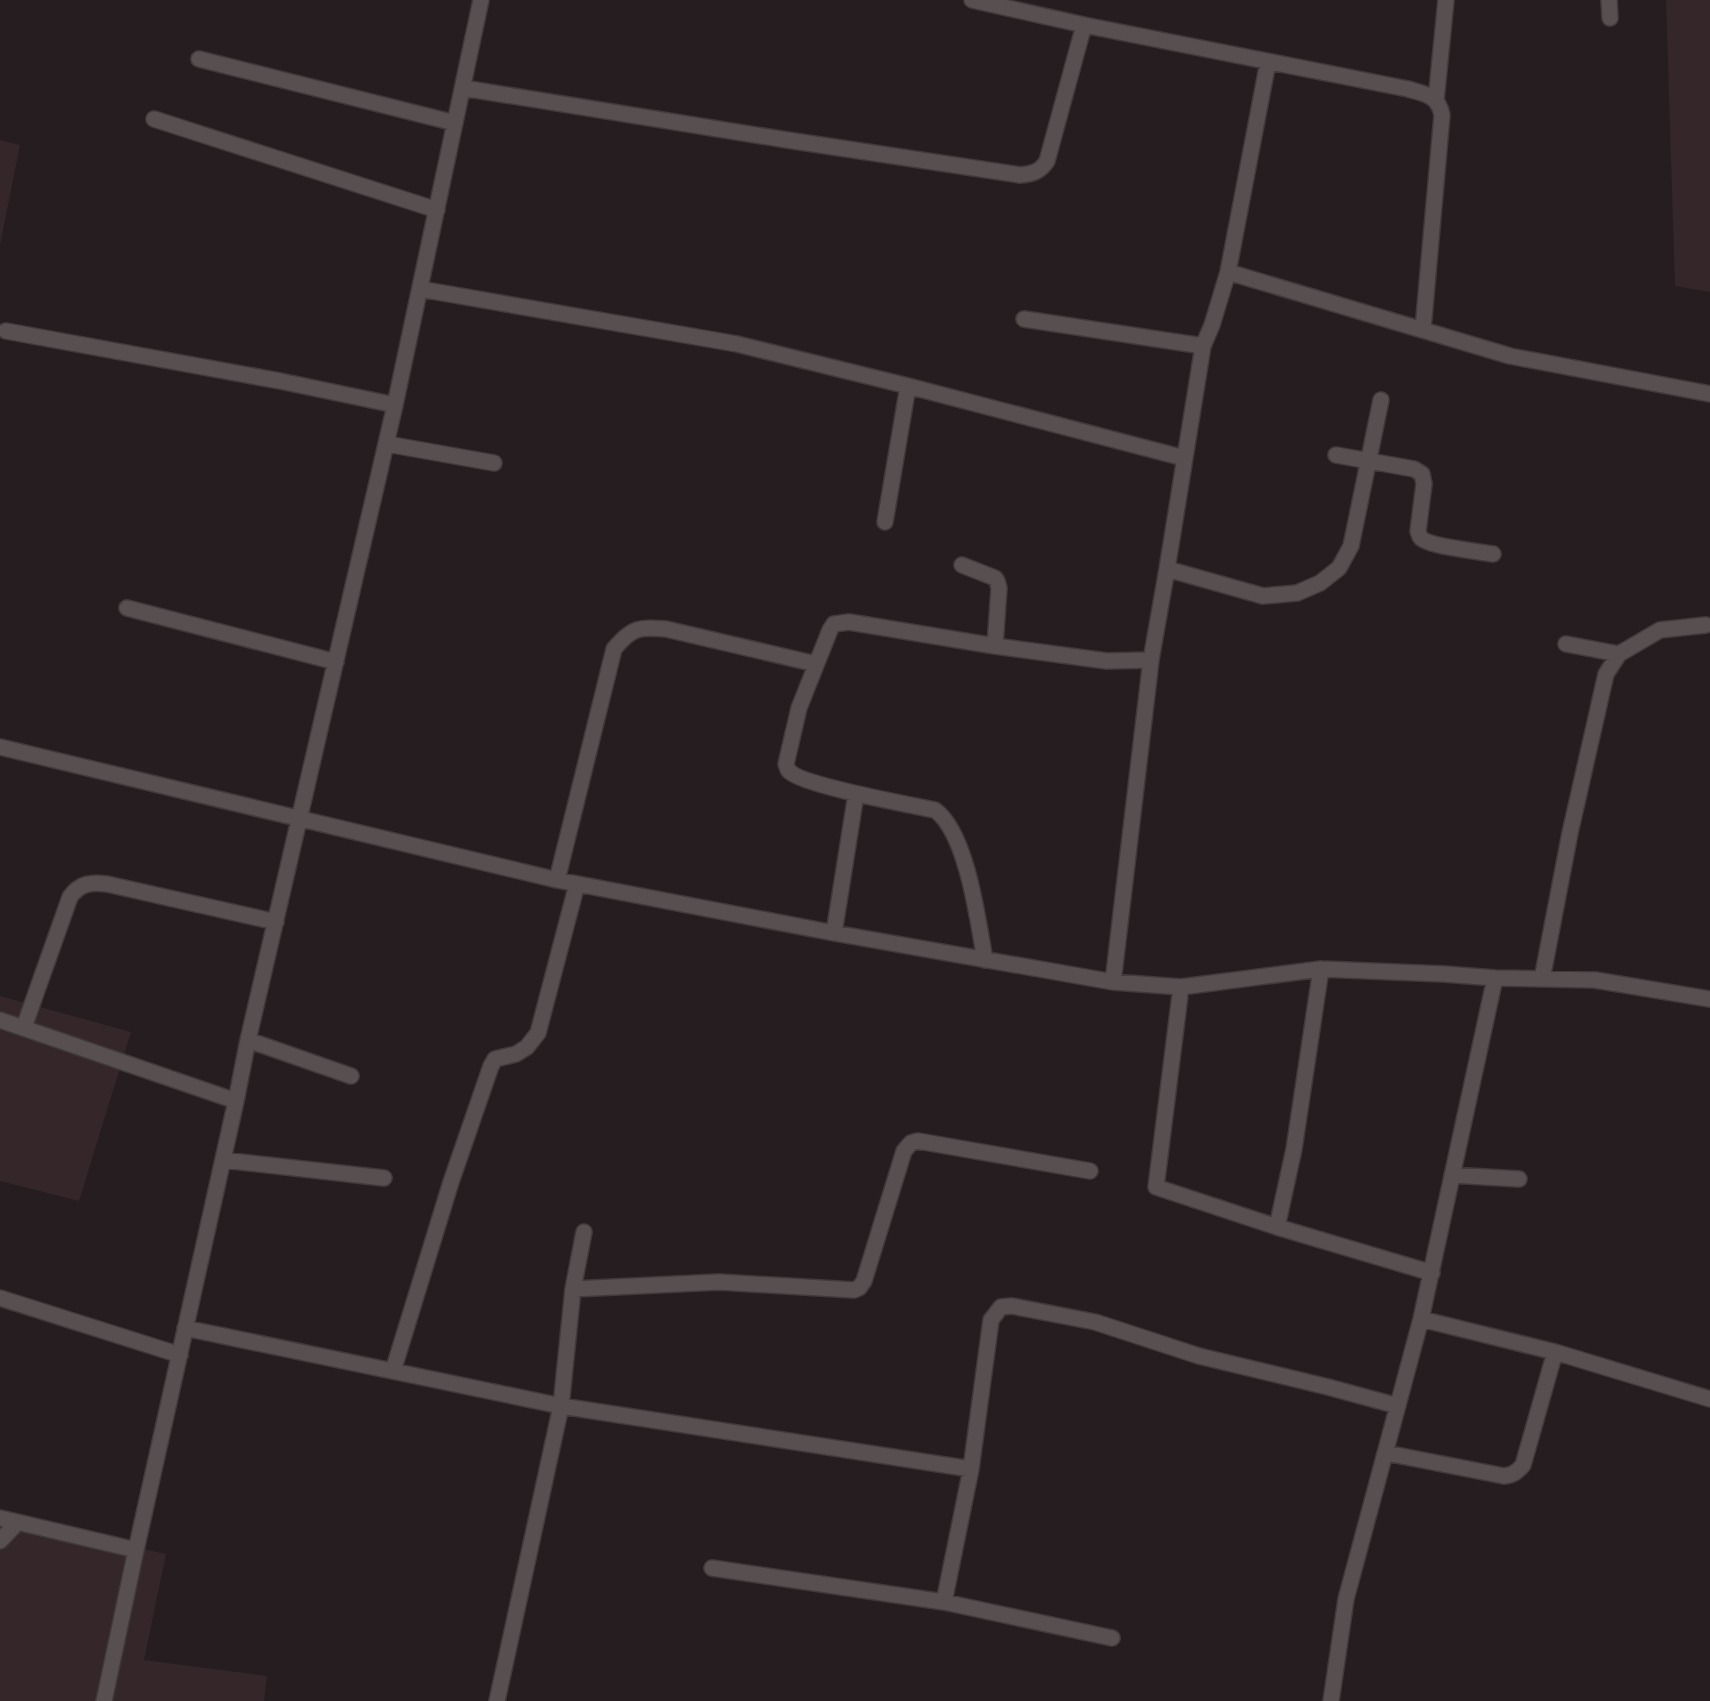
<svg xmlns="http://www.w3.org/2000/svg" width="1710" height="1701" font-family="Merriweather,serif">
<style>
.built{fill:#35262a}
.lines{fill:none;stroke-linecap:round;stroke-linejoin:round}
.service-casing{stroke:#403a3b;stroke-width:18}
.minor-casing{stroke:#403a3b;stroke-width:18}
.service{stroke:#584f51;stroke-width:15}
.minor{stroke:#584f51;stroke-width:15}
</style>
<rect width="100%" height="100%" fill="#251d1f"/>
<!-- built -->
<path class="built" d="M1666 0H1710V292L1675 286Z
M0 140 20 145 0 245Z
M0 996 131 1032 79 1201 0 1181Z
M0 1518 166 1554 144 1660 267 1676 264 1701H0Z"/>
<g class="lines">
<defs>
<path id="service" d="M0 1541 17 1523"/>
<path id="minor" d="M1609 0 1610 18
M1084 25 1408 89C1425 94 1438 95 1442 115L1423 329
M199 59 455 123
M463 88 787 140 1020 175C1032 174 1040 172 1047 161L1084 25 972 0
M1436 100 1446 0
M154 119 437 210
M1228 272 1510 356 1710 394
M420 289 737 344 908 386 1184 458
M1024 319 1203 346 1212 325 1228 272 1268 62
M6 331 280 381 395 405
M387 444 494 463
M1336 455 1414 469 1422 474 1424 484 1418 531C1419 534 1419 536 1421 538 1428 546 1480 552 1493 554
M885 522 908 386
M962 565 995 578 997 581 999 588 995 646 1107 661 1151 660
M1167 569 1263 596 1297 593 1320 583 1339 568 1351 546 1381 400
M127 608 336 662
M1566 644 1619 654
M0 747 557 880 834 933 1113 982 1181 987 1321 969 1444 974 1495 978 1595 980 1710 999
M557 880 614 649C632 627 639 627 666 629L816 664
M834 933 856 794
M985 960C978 921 967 833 935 810 911 805 801 785 789 771 787 769 787 766 786 764L799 708 830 630 834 624 849 622 995 646
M1542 979 1570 833 1606 674 1619 654 1660 630 1706 625
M1113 982 1151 660 1167 569 1203 346
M1181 987 1156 1187 1277 1227 1294 1149 1321 969
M0 1020 236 1101
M24 1027 70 897C80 883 91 882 107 884L276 922
M248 1040 351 1076
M223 1160 384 1178
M1452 1175 1519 1179
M1277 1227 1432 1273
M573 1289 719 1282 854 1290 859 1288 864 1281 904 1151 911 1143 918 1141 1090 1171
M0 1298 180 1355
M1421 1319 1555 1352 1710 1399
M185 1328 561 1406 971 1469
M393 1371 451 1182 491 1066 495 1059 516 1054 527 1047 538 1033 577 884
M1386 1453 1504 1476C1513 1475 1517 1472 1523 1465L1555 1352
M0 1518 136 1550
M712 1568 944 1602
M1112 1638 944 1602 971 1469 991 1320 1001 1307 1012 1306 1095 1322 1199 1356 1328 1387 1398 1406
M104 1701 136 1550 236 1101 248 1040 395 405 481 0
M497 1701 561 1406 573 1289 584 1232
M1331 1701 1346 1599 1421 1319 1495 978"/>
</defs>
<!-- service casing -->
<use href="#service" class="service-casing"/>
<!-- minor casing -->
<use href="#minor" class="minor-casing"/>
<!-- service -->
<use href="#service" class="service"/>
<!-- minor -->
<use href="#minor" class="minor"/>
</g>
</svg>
